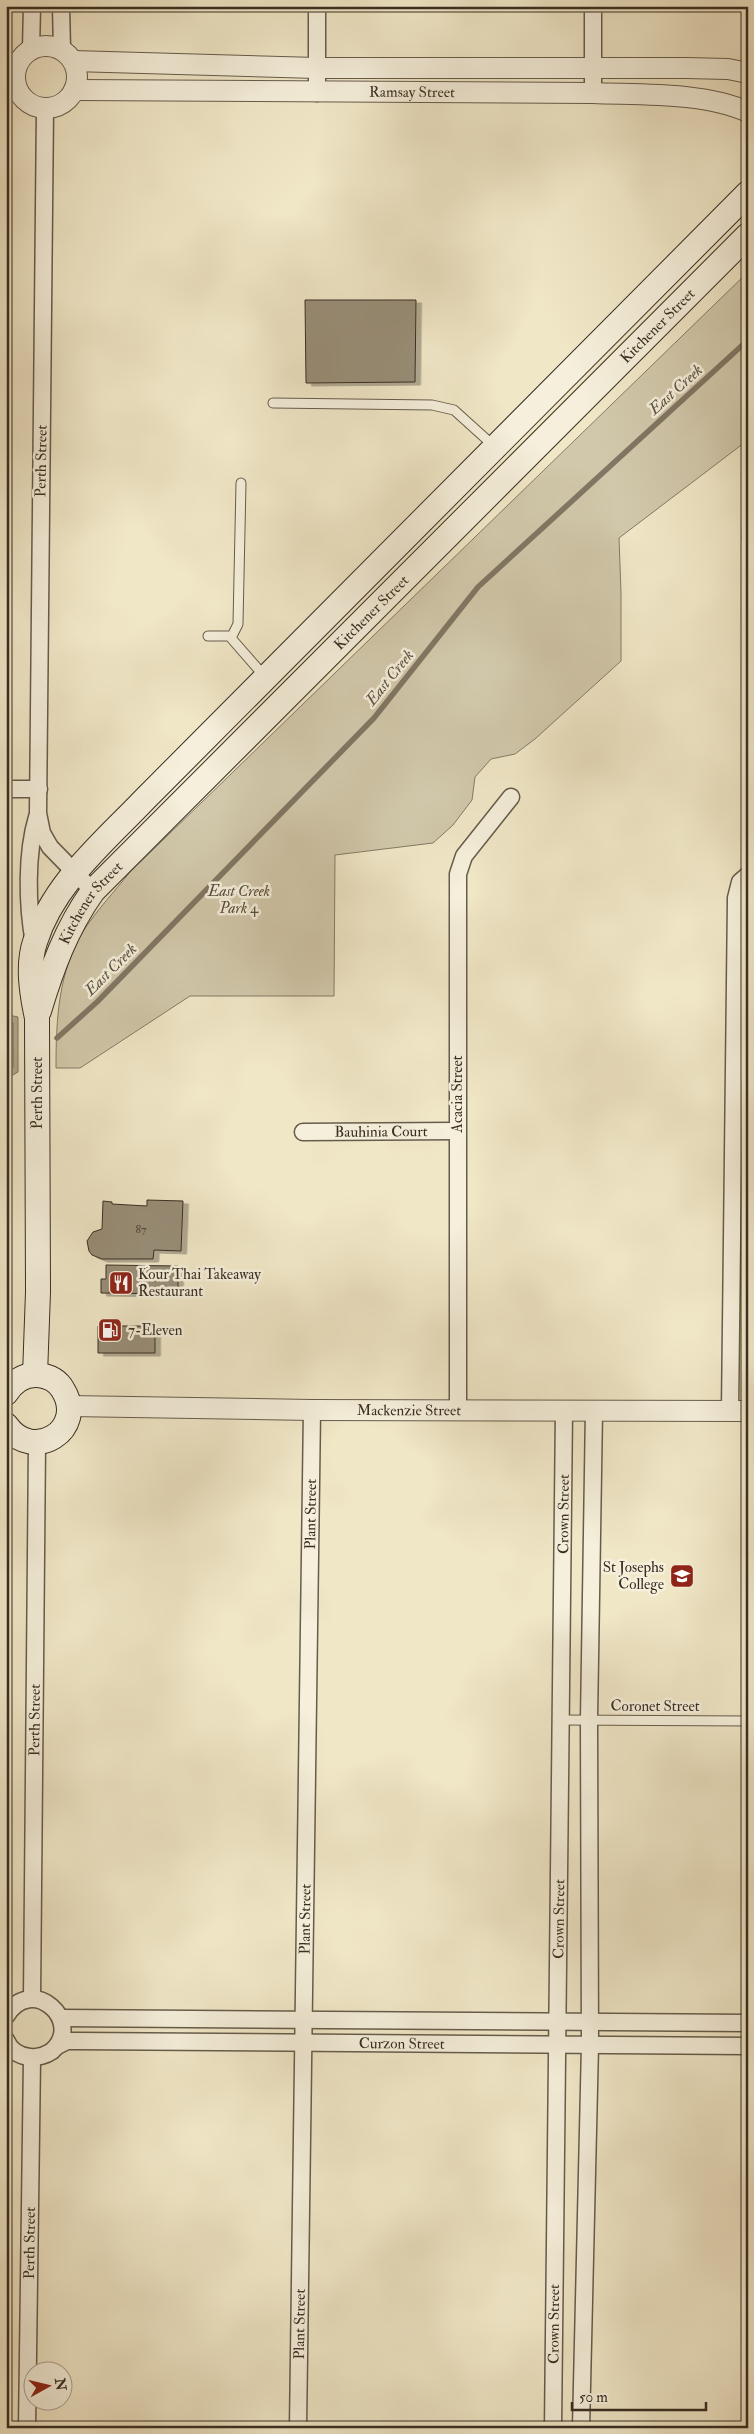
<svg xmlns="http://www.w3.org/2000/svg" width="754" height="2434" font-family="'IM FELL Double Pica',serif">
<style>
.green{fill:#d1c8ab;stroke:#847b67}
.water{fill:#b1a88f;stroke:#817764}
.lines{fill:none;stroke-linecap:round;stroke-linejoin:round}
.shore{stroke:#746b59;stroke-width:1}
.stream{stroke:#817764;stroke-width:5.5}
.building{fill:#988e78;stroke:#382e23;filter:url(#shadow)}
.service-casing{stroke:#665c4c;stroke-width:11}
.minor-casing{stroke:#665c4c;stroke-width:19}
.tertiary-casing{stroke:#665c4c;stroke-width:22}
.secondary-casing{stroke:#382e23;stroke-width:26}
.service{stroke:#f5efdb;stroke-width:9}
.minor{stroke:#f5efdb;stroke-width:16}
.tertiary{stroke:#f5efdb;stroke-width:20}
.secondary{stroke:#f5efdb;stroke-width:24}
.labels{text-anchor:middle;stroke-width:5;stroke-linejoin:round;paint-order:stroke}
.number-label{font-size:12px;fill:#504638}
.street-label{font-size:15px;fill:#382e23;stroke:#f5efdb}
.park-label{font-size:15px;font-style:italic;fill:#574d3e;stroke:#f5efdb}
.poi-label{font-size:15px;fill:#382e23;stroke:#f5efdb;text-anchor:start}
.water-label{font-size:16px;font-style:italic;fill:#5c5343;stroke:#f5efdb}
</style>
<defs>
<filter id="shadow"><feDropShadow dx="5.5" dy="3" stdDeviation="0" flood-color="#0004"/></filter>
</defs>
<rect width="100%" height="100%" fill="#f0e7c7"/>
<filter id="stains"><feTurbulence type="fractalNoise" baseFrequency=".004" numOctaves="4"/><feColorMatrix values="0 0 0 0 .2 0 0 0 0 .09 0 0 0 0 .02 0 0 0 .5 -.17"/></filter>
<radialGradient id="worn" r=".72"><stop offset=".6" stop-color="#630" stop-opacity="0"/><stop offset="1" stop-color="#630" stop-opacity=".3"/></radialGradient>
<!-- green -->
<path class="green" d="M748 272V541H742L744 443 619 538 621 593V661L535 739 515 754 491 759 475 777 472 800 453 825 433 843 335 855 334 996H190L80 1068H56C56 1021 58 971 84 930 97 910 115 891 130 872Z"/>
<!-- water -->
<path class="water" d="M9 1015 18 1017V1072L6 1079V1016Z"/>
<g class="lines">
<!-- shore -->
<path class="shore" d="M6 1020 13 1023V1068L6 1073"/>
<!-- stream -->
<path class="stream" d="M57 1038 97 1002 374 718 478 587 748 340"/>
</g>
<!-- building -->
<path class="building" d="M305 300H416L415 382 306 383Z
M147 1200 183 1201 181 1251 154 1250 153 1259H102L92 1255 89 1251 87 1241 93 1232 102 1229 103 1201 112 1202V1204L147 1206Z
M106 1265 178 1266V1294L101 1293V1279H106Z
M98 1326H155V1353H98Z"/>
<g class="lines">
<defs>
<path id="service" d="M273 403 432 405 454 410 495 447
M241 483 238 624 231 638 266 678
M208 636H231
M562 1720 748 1721"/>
<g id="minor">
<path d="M61 6 62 50"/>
<path d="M31 49 32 6"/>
<path d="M317 93V6"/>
<path d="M593 93V6"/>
<path d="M45 108 38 813 42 833 50 847 93 891"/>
<path d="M6 789H39"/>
<path d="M34 943C27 905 26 854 37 817"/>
<path id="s1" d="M303 1132 457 1131"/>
<path d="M458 1409V874L464 856 511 797"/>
<path d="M730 1411 736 898 740 882 748 875"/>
<path id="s2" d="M32 1998 37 1443"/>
<path d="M6 2016C32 1973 85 2022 52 2051 46 2055 37 2058 30 2057 19 2056 10 2050 6 2040"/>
<path d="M61 2018 748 2023"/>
<path id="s3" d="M57 2046 67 2041H75L748 2046"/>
<path id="s4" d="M27 2428 32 2058"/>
<path id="s5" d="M298 2428 312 1410"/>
<path id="s6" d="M553 2428C555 2088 563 1749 564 1410"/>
<path d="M581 2428 590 2045 589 1720 594 1410"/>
</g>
<g id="tertiary">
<circle cx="46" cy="77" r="31"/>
<path d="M73 61 317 68H686L728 69 748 73"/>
<path id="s7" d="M74 90 593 93C640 95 704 92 748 112"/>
<path id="s8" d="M69 1406 312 1410 748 1411"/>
</g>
<g id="secondary">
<path id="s9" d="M39 1011C52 968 66 929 93 891L748 235"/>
<path d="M35 1375 38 1292 37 1018C32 995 27 965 35 942 53 884 103 843 144 800L748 193"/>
<path d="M6 1393C13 1382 24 1374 38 1375 49 1376 58 1381 63 1390 87 1429 33 1464 6 1425"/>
</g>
</defs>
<!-- service casing -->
<use href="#service" class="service-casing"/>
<!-- minor casing -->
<use href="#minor" class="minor-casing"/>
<!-- tertiary casing -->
<use href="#tertiary" class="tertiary-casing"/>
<!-- secondary casing -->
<use href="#secondary" class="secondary-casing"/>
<!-- service -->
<use href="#service" class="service"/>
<!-- minor -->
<use href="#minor" class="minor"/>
<!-- tertiary -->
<use href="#tertiary" class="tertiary"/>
<!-- secondary -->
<use href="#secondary" class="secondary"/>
</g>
<!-- icons -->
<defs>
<symbol id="restaurant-square" viewBox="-11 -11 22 22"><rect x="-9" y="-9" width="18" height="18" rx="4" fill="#8f2418" stroke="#f5efdb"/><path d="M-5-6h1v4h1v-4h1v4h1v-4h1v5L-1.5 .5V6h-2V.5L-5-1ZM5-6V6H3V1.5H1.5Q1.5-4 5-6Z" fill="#fff"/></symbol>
<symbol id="fuel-square" viewBox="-11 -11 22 22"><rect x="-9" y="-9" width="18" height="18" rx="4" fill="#8f2418" stroke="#f5efdb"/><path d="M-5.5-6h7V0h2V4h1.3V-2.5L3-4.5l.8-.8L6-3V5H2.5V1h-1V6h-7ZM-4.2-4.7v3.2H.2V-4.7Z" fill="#fff"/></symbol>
<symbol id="school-square" viewBox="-11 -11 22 22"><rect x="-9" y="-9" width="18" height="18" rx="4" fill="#8f2418" stroke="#f5efdb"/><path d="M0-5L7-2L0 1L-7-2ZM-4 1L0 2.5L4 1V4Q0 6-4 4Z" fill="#fff"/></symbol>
</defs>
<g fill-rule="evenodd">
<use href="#restaurant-square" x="107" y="1269" width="28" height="28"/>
<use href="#fuel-square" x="96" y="1316" width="28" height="28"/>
<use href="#school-square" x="668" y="1562" width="28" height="28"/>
</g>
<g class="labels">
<!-- number labels -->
<g class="number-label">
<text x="141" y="1233">87</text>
</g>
<!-- street labels -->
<g class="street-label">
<text dy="5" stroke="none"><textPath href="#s7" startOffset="338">Ramsay Street</textPath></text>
<text dy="5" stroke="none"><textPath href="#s9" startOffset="931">Kitchener Street</textPath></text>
<text transform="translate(41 461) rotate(-89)" y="5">Perth Street</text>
<text dy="5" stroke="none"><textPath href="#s9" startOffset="526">Kitchener Street</textPath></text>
<text dy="5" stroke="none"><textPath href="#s9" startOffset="121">Kitchener Street</textPath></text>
<text transform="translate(37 1093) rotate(-90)" y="5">Perth Street</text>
<text transform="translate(457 1094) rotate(-90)" y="5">Acacia Street</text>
<text dy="5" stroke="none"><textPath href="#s1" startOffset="78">Bauhinia Court</textPath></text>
<text dy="5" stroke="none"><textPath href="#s8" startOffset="340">Mackenzie Street</textPath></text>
<text dy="5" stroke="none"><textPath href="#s5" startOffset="914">Plant Street</textPath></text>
<text dy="5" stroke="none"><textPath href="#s6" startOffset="914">Crown Street</textPath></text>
<text x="655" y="1711">Coronet Street</text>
<text dy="5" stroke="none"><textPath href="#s2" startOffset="278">Perth Street</textPath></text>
<text dy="5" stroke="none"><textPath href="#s5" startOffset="509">Plant Street</textPath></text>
<text dy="5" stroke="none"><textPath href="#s6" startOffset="509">Crown Street</textPath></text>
<text dy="5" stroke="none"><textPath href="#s3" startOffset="346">Curzon Street</textPath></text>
<text dy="5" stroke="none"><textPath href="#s4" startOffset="185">Perth Street</textPath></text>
<text dy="5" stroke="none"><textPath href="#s5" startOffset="104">Plant Street</textPath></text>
<text dy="5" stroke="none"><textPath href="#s6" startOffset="104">Crown Street</textPath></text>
</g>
<!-- park labels -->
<g class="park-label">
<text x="239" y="896">East Creek<tspan x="239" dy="17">Park 4</tspan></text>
</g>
<!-- poi labels -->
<g class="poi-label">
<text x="138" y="1279">Kour Thai Takeaway<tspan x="138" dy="17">Restaurant</tspan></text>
<text x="128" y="1335">7-Eleven</text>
<text x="664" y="1572" text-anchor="end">St Josephs<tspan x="664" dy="17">College</tspan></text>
</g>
<!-- water labels -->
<g class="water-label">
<text transform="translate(675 389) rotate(-42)" y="6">East Creek</text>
<text transform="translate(389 677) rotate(-51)" y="6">East Creek</text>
<text transform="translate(110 969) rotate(-45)" y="6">East Creek</text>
</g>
</g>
<!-- margin -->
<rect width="754" height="2434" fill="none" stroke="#f0e7c7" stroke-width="25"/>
<rect x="8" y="8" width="739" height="2419" fill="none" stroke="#382e23" stroke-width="2.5"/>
<rect x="12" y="12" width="729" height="2409" fill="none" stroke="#382e23"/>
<!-- north arrow -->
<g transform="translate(48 2386) rotate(82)"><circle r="24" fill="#f5efdb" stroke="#a9a291"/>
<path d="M0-4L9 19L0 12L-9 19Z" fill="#8f2418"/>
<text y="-8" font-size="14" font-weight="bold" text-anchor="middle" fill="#382e23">N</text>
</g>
<!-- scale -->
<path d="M572 2402v8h134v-8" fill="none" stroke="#382e23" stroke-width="2.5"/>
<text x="579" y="2402" font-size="15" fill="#382e23" stroke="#f5efdb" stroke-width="4" paint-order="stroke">50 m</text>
<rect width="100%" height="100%" filter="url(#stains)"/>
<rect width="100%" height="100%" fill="url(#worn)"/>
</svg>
